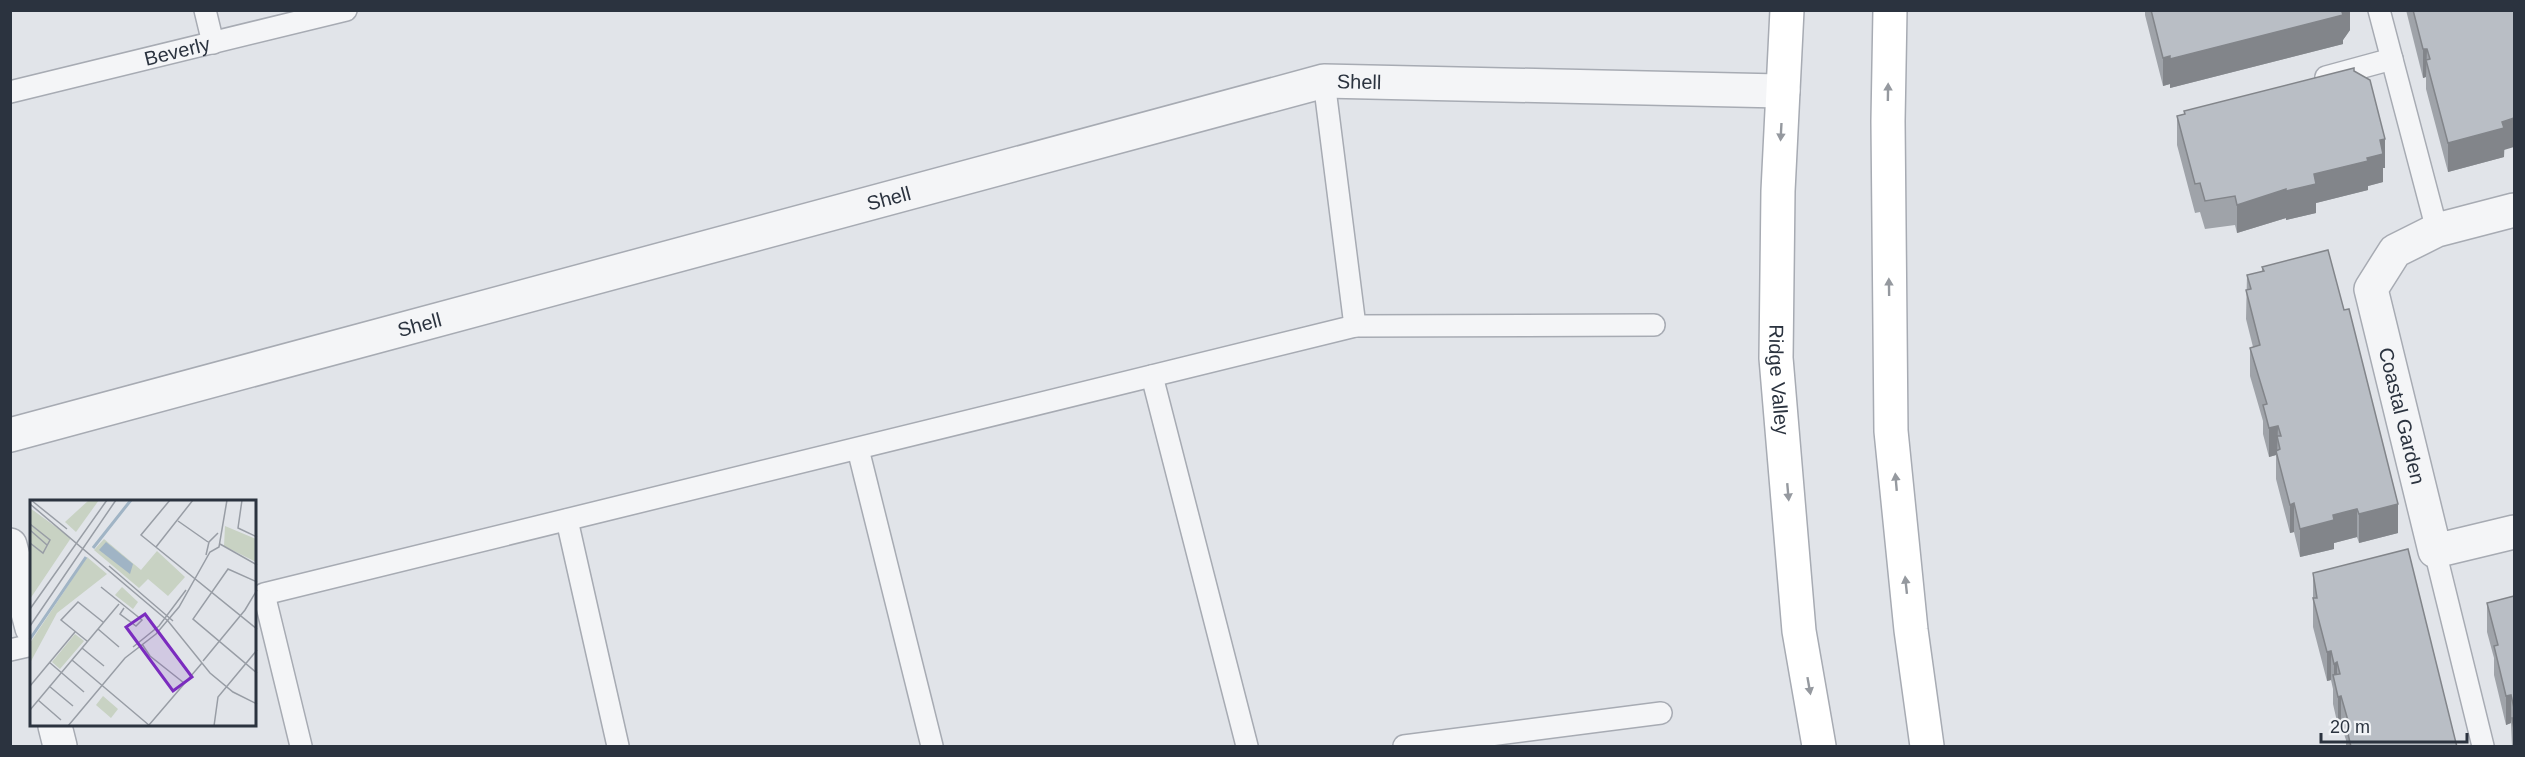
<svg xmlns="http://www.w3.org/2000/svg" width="2525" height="757" font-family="Helvetica,sans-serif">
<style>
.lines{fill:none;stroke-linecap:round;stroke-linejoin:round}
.service-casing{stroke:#a7abb3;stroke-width:24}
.minor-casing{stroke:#a7abb3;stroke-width:36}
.secondary-casing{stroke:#a7abb3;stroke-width:36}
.service{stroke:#f4f5f7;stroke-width:21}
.minor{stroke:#f4f5f7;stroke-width:33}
.secondary{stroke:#fff;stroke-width:33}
.wall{fill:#9fa3a9}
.shaded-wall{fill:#82858a}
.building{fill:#b9bec5;stroke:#82858a;stroke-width:1.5}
.oneway{fill:#95999f}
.labels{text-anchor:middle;stroke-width:4.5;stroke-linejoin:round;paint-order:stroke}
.street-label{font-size:20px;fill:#2b333f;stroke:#f1f3f6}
.inset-river{fill:none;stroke:#a0b4c5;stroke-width:3}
.inset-road{fill:none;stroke:#989da5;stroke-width:1.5}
.view{fill:#7b2cbf;fill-opacity:0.15;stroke:#7b2cbf;stroke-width:3}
.inset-edge{fill:none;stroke:#2b333f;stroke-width:3}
</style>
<rect width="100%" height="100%" fill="#e1e4e9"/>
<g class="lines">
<defs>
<g id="service">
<path d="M205 10 213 43"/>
<path d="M2379 10 2437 230"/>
<path d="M2326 77 2392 59"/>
<path id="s1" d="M10 92 346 10"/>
<path d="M1355 326 1654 325"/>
<path d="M1152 376 1247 746"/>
<path d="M858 449 932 746"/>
<path d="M567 520 618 746"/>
<path d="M2435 551 2483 746"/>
<path d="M10 650 32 645"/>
<path d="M301 746 264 594 1355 326 1324 81"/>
<path d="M1404 746 1661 713"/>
</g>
<g id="minor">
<path id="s2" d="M2514 210 2437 230 2395 251 2371 289 2435 551 2514 532"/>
<path id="s3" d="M10 435 1324 81 1783 91"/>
<path d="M10 545 32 628"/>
<path d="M55 726 60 746"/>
</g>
<g id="secondary">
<path id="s4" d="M1787 10 1778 191 1776 358 1799 631 1819 746"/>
<path d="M1890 10 1888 121 1891 431 1911 630 1927 746"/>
</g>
</defs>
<!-- service casing -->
<use href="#service" class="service-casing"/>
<!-- minor casing -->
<use href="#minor" class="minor-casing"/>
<!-- secondary casing -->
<use href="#secondary" class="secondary-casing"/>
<!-- service -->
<use href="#service" class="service"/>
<!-- minor -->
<use href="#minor" class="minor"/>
<!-- secondary -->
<use href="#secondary" class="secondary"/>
</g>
<!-- wall -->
<path class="wall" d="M2145 10H2350V30L2343 40V44L2170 88V84L2163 86 2145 15Z
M2406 10H2514L2504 157 2448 172 2426 89V77L2423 78Z
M2184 111 2385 168H2383V182L2368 186V190L2316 203V213L2286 220V218L2237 233 2235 225 2205 229 2200 212 2195 213 2177 145V116L2184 114Z
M2262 267 2398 533 2359 543 2357 537 2334 543V549L2300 557 2294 532 2290 533 2276 479V455L2269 457 2263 434V421L2250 376V348L2253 347 2246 319 2247 275 2262 272Z
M2313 573 2457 747H2346V740L2341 725 2338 726 2333 704V689L2331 680 2327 681 2313 627Z
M2514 596V747H2512L2511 723 2506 725 2494 675V658L2487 632V603Z"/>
<!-- shaded-wall -->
<path class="shaded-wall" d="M2344 10H2350V30L2343 40V44L2170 88V84L2163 86V58L2342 12Z
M2423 49H2427L2426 77 2423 78Z
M2514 118V147L2504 150V157L2448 172V143L2502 122Z
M2385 139V168H2383V182L2368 186V190L2316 203V213L2286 220V191L2314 174 2367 158 2380 140Z
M2286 189V218L2237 233V205Z
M2278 426 2277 455 2276 451V455L2269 457V428Z
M2294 503V532L2290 533V505Z
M2398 504V533L2359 543V514Z
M2357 509V537L2334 543V549L2300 557V529L2333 515Z
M2331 651V680L2327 681V652Z
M2337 662V691L2334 680V664Z
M2511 695V723L2506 725V696Z
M2341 696V725L2338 726V697Z"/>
<!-- building -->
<path class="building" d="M2151 10H2344L2342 12 2343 15 2170 59V56L2163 58Z
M2413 10H2514V118L2502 122 2504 128 2448 143 2426 60 2430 59 2427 49H2423Z
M2354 68V71L2370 80 2385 139 2380 140 2383 154 2367 158 2368 161 2314 174 2316 184 2286 191V189L2237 205 2235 196 2205 201 2200 183 2195 184 2177 116 2185 114 2184 111Z
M2328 250 2344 310 2349 309 2398 504 2359 514 2357 509 2333 515 2334 520 2300 529 2294 503 2290 505 2276 451 2280 449 2277 436H2281L2278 426 2269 428 2263 405 2267 404 2250 348 2260 345 2246 290 2251 289 2247 275 2264 271 2262 267Z
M2408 549 2457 747H2351L2346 725 2349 724 2341 696 2338 697 2333 675 2340 674 2337 662 2334 664 2331 651 2327 652 2313 598H2317L2313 573Z
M2514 596V708L2511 695 2506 696 2494 646 2498 645 2487 603Z
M2512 718H2514V729Z"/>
<!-- one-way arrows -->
<defs><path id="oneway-solid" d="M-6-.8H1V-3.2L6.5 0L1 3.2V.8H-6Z" transform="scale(1.5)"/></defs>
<g class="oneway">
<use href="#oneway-solid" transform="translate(1888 92) rotate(-89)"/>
<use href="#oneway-solid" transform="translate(1781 132) rotate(93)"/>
<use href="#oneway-solid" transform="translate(1889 287) rotate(-91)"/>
<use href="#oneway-solid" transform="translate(1896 482) rotate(-95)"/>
<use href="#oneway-solid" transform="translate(1788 492) rotate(85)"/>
<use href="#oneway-solid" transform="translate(1906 585) rotate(-96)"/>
<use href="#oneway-solid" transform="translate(1809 686) rotate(80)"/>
</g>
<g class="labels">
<!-- street labels -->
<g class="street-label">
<text dy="7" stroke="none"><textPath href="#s1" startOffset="172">Beverly</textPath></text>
<text dy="7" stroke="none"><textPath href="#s3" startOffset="1396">Shell</textPath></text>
<text dy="7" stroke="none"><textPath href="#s3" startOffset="910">Shell</textPath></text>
<text dy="7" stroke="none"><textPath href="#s3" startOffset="424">Shell</textPath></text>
<text dy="7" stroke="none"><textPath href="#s4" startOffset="370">Ridge Valley</textPath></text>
<text dy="7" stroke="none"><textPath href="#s2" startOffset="302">Coastal Garden</textPath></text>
</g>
</g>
<!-- overview -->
<g transform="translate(30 500)">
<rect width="226" height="226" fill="#e1e4e9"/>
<path d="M59 0H69L46 32 35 22ZM0 8 41 38 0 99ZM74 39 111 70 127 51 155 77 138 96 118 79 109 88 64 50ZM57 57 77 74 27 113 0 163V143ZM73 196 88 209 81 218 66 205Z" fill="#c8d2c3"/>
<path d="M195 26 226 39V62L194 46ZM92 87 108 102 103 109 85 95ZM45 134 54 141 30 169 22 162Z" fill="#c8d2c3"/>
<path d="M76 42 103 64 100 74 69 50Z" fill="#a0b4c5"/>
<path class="inset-river" d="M63 48 101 0M0 139 56 57"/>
<path class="inset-road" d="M1 0 37 29M140 0 111 35 227 129M212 0 208 28 227 37M0 4 138 121 180 173 203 192 227 204M148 21 178 42M0 24 20 40 13 53 0 43M0 30 17 45M190 44 227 65M126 47 163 0M176 55 179 42 188 33M79 66 143 121M227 82 198 69 163 119 227 173M71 87 112 120 106 126 90 114 94 108M0 109 77 0M0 126 86 0M68 129 89 147M57 141 31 120 48 102 73 122M112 144 120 156 154 183M103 147 129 126 156 90M52 148 74 166M42 160 120 226M173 161 215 110 227 90M19 162 54 192M0 186 45 132M19 186 43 206M8 200 31 220M0 210 89 104M119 225 172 163M38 226 95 158 126 134 149 107 180 52 189 47 197 0M184 226 188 197 227 150"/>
<path class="view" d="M115 114 162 177 143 191 96 127Z"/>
<rect width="226" height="226" class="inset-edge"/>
</g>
<!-- border -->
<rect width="2525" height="757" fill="none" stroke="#2b333f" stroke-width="24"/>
<!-- scale -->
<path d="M2321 733v9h146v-9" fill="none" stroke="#2b333f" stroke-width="3"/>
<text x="2330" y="733" font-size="18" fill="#2b333f" stroke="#f1f3f6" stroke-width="4.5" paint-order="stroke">20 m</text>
</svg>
